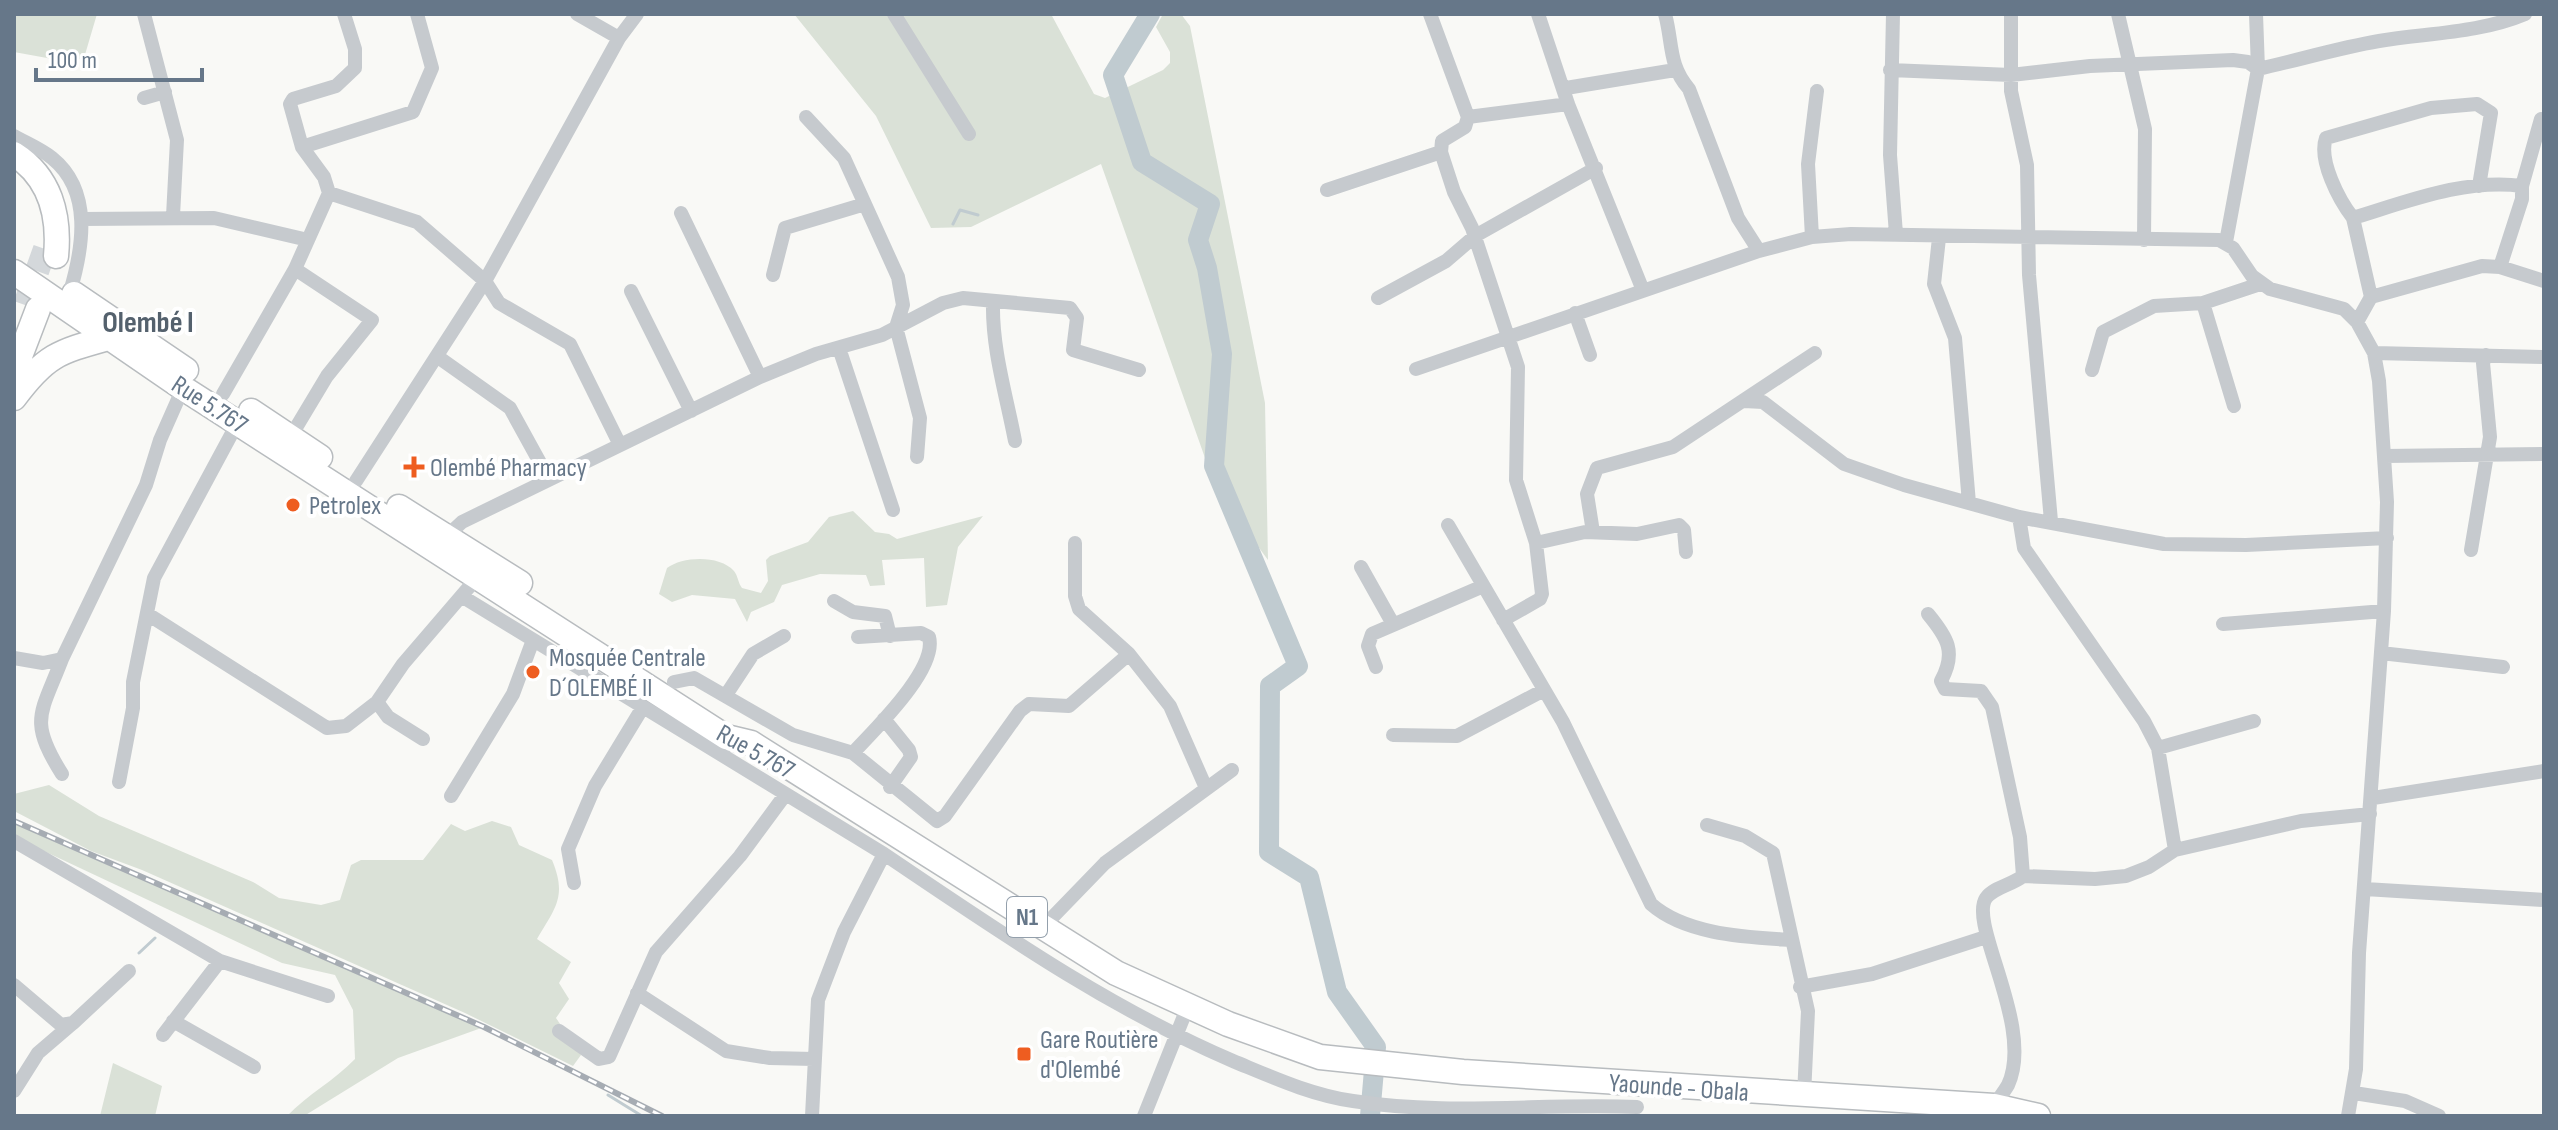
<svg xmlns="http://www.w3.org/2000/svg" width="2558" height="1130" font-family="'Sofia Sans Condensed',sans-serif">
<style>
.green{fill:#dae1d7}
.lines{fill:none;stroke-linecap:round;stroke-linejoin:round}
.stream{stroke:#c0cbd0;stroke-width:3}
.river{stroke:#c0cbd0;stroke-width:20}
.highway-tunnel{stroke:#d4d8db;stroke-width:24;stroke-dasharray:24 12;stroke-linecap:butt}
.highway-casing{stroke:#b8bcbf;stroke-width:27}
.street{stroke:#c6cace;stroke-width:14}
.highway{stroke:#fff;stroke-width:24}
.rail-casing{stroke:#a6acb3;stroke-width:6}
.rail{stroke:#fff;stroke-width:3;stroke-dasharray:9;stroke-linecap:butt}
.poi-dot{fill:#ee5d20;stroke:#fff;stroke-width:3}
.labels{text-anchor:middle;stroke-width:8;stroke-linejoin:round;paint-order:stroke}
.shield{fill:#fff;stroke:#94a0ac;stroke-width:2}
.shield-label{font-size:24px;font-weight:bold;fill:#667789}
.street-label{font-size:26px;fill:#667789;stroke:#fff}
.poi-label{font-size:26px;fill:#667789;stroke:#fff;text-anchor:start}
.quarter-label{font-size:30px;font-weight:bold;fill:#54616d;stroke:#fff}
</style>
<rect width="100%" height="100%" fill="#f9f9f6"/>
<!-- green -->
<path class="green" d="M14 14H97L84 58 69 62 14 52Z
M794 14H1051L1094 94 1105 98 1163 70 1170 63V52L1156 27 1163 14H1181L1190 26 1265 403 1268 560 1216 489 1101 164 971 227 931 228 876 116Z
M853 511 875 532 889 534 897 539 983 516 958 547 947 605 926 607 924 558 882 560 885 585 870 586 866 575 820 574 782 585 774 602 751 612 747 622 735 599 692 595 672 602 659 594 667 568C683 556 720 555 734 571 738 576 738 583 742 588L761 593 768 581 766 560 770 556 808 542 829 517Z
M49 785 99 816 253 882 279 898 321 905 340 900 351 865 361 860H423L451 824 465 831 492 821 511 827 519 845 552 860C567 896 556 907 537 939L571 962 559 983 569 999 556 1018 581 1055 573 1066 465 1013 142 870 91 851 14 811V794Z
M14 821 484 1027 398 1058 304 1116H287C308 1094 334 1081 355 1059L353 1010 335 975 282 963 14 837Z
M113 1063 162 1086 155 1116H100Z"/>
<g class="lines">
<!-- stream -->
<path class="stream" d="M953 224 960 210 978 215
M139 953 155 938
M608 1095 642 1116"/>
<!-- river -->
<path class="river" d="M1150 14 1113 75 1142 162 1210 204 1198 240 1207 268 1222 354 1214 466 1298 666 1270 686 1269 852 1309 877 1337 992 1376 1047 1370 1116"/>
<!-- highway-tunnel -->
<path class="highway-tunnel" d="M25 305 45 249"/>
<defs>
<path id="highway" d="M14 154C50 177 60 215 56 256
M14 272 183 388 726 737 751 743 1116 973 1228 1024 1320 1057 1463 1072 1994 1106 2038 1116
M74 294 186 370
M14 372 38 309
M14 398C46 355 58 352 108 338
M251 411 320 457
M399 507 520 583"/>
</defs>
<!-- highway casing -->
<use href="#highway" class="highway-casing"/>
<!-- street -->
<path class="street" d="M144 14 177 140 173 216
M577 14 619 38
M894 14 969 134
M1430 14 1468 117 1465 127 1442 141 1441 152 1454 192 1472 228 1518 367 1516 480 1536 543 1542 594 1540 599 1503 620
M1538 14 1568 104 1642 288
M1665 14C1673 43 1668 65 1689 89L1738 218 1759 251
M1893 14 1890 155 1896 234
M2011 14V91L2027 165 2029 275 2051 521
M2118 14 2145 129 2144 240
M1890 70 2011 75 2090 66 2233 60 2248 62 2258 69C2299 60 2338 48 2379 41 2428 33 2480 33 2525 14
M1566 88 1675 70
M144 98 165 92
M806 117 844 158 898 277 903 305 896 327 920 418 917 457
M1468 117 1568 104
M14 136C26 143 41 149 52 158 93 191 83 248 70 292
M302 147 413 112 432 68 417 14
M1327 190 1441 152
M329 193 417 222 485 281 499 303 570 344 620 445
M681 213 760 377
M2353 218C2339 200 2318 160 2326 138L2431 108 2477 104 2491 113 2479 186
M82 219 214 218 308 240
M1812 237 1808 164 1817 91
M1939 238 1934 284 1955 338 1969 503
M2226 242 2258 69 2256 14
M2500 267 2522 199V186L2541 119
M773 275 785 228 865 204
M631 291 691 411
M2371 297 2353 218C2406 202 2466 178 2522 186
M1378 298 1446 261 1475 236 1596 168
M993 303C992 349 1006 394 1015 441
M2203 303 2234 406
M1575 313 1590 355
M2357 322 2371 297 2482 266 2500 267 2544 281
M839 348 893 510
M2374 353 2544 357
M438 357 510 408 549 479
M1416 369 1759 251 1812 237 1851 234 2219 240 2233 248 2252 276 2270 289 2344 309 2357 322 2374 353 2379 381 2387 502 2384 611 2359 953 2356 1069 2348 1116
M2092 370 2103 332 2154 306 2203 303 2260 284
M223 394 295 269 329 193 324 177 302 147 290 104 293 99 336 86 355 68V49L344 14
M1744 401 1763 402 1844 464 1904 485 2019 517 2164 544 2246 545 2387 538
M291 436 327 376 372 320 295 269
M2385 456 2544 454
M356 481 485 281 619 38 637 14
M2019 517 2024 548 2144 721 2158 748 2175 850
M1448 525 1563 722 1651 904C1686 935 1747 937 1791 940
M1593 532 1587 494 1597 468 1673 447 1815 353
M447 536 462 522 760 377 816 354 882 335 943 303 963 298 1070 308 1077 318 1073 350 1139 370
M1075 543V596L1079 609 1129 654 1170 706 1206 788
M1536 543 1585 532 1637 534 1679 525 1684 530 1686 552
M2471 550 2490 437 2483 363 2486 355
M1361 567 1393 624
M463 597 884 854 844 932 818 1000 812 1116
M834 601 853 612 885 616 890 636
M1928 614C1947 637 1957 652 1941 681L1945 689 1981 691 1992 707 2020 837 2023 876C2012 885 1994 887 1986 898 1968 924 2035 1027 2008 1085 2004 1092 1998 1099 1994 1106
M149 615 327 728 346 726 377 702
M2223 624 2384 611
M2381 653 2503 667
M14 658 43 663 62 659 146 485 160 440 183 388
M1376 667 1368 646 1372 634 1481 587
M674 682 694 678 793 735 853 753 937 821 945 816 1020 711 1029 704 1069 706 1129 654
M726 695 753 654 784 636
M884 719 909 750 911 757 890 787
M1393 735 1457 736 1544 690
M423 739 388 717 377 702 403 664 482 572
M2158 748 2254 721
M853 753C874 730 938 669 929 637L921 633 858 637
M62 774C28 720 41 714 62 659
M119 782 133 708V682L154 578 238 422
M451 796 513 694 533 640
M2373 798 2544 771
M1707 825 1745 836 1773 853 1808 1011 1804 1095
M14 841 220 961 163 1035
M884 854C997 930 1107 1007 1233 1061 1272 1077 1311 1095 1353 1101 1447 1116 1542 1103 1637 1107
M2023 876 2095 879 2126 876 2149 867 2175 850 2301 821 2370 814
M574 883 568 849 595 786 643 707
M2365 889 2544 900
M1043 927 1105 863 1232 770
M220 961 328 996
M14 985 61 1025 73 1023 129 971
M1800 987 1872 974 1986 937
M637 993 726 1051 770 1058 814 1059
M173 1021 254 1067
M559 1031 599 1059 609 1057 656 952 740 856 785 795
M14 1091 38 1053 73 1023
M2354 1093 2405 1101 2439 1116
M1144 1116 1188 1006"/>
<!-- highway -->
<use href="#highway" class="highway"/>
<defs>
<path id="rail" d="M14 821 484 1027 662 1116"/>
</defs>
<!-- rail casing -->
<use href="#rail" class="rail-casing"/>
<!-- rail -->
<use href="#rail" class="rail"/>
</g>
<!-- markers -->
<g class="poi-dot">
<path d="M410 455h8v8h8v8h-8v8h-8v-8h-8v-8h8z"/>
<circle cx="293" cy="505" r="8"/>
<circle cx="533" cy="672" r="8"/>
<rect x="1016" y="1046" width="16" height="16" rx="4"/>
</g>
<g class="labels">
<!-- shield labels -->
<rect class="shield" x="1007" y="897" width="40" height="40" rx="6"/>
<g class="shield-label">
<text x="1027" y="925">N1</text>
</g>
<!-- street labels -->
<g class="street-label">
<text transform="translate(210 404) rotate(33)" y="9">Rue 5.767</text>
<text transform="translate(756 751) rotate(29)" y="9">Rue 5.767</text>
<text transform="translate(1679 1087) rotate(4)" y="9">Yaounde - Obala</text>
</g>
<!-- poi labels -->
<g class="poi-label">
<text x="430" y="476">Olembé Pharmacy</text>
<text x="309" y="514">Petrolex</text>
<text x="549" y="666">Mosquée Centrale<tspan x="549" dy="30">D´OLEMBÉ II</tspan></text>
<text x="1040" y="1048">Gare Routière<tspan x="1040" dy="30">d'Olembé</tspan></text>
</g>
<!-- quarter labels -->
<g class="quarter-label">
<text x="148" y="332">Olembé I</text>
</g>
</g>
<!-- border -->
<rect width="2558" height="1130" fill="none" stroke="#667789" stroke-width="32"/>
<!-- scale -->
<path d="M36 68v12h166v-12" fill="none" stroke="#667789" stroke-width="4"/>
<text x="48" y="68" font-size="24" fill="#667789" stroke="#ffffff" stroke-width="6" paint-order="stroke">100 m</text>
</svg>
